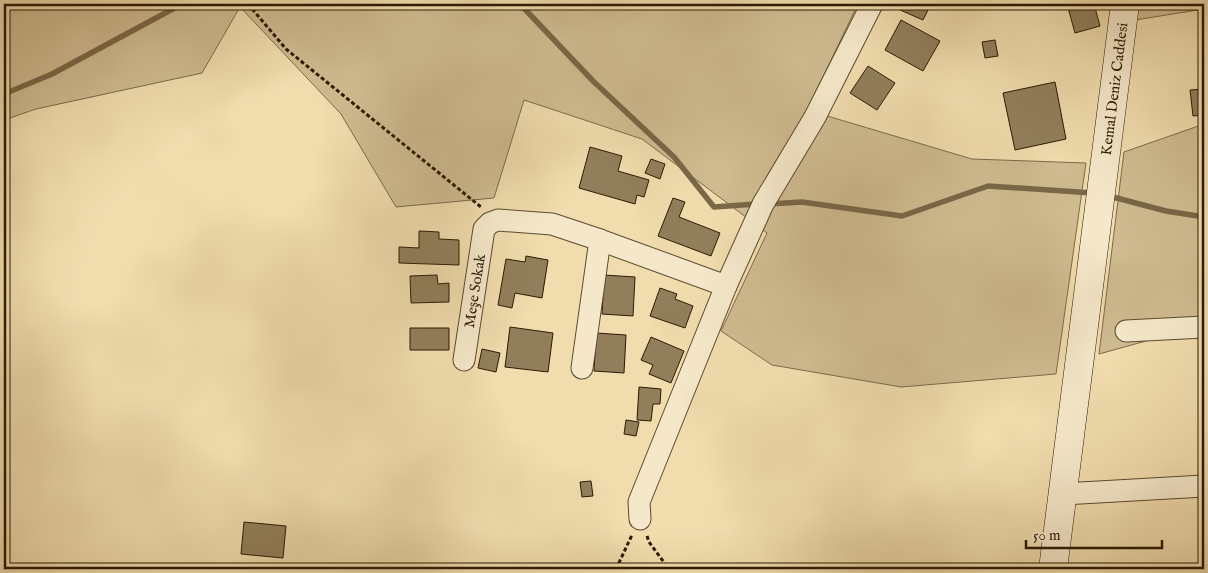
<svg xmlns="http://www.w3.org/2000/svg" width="1208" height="573" font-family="'IM FELL English',serif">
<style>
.green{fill:#cfbb90;stroke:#7d6a4a}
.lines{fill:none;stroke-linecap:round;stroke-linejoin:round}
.stream{stroke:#796746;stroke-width:5.5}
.building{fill:#917f5b;stroke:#2b1a03}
.street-casing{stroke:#5c4a2e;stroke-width:23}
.secondary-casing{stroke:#2b1a03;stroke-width:29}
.path{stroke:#2b1a03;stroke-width:3;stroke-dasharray:4 2.5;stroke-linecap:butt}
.street{stroke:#f5e8ca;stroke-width:21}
.secondary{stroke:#f5e8ca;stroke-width:28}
.labels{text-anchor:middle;stroke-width:4;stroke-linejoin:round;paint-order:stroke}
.street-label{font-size:15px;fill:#2b1a03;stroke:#f5e8ca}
</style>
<rect width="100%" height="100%" fill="#f0dcad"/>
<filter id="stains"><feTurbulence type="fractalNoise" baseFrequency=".004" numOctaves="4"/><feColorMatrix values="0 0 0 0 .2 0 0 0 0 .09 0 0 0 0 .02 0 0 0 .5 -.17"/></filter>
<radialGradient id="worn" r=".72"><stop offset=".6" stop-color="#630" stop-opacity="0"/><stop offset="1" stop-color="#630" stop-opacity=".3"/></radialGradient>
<!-- green -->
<path class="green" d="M4 4H858L807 110 972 159 1086 163 1056 374 901 387 772 365 721 331 767 233 642 139 524 100 494 198 396 207 341 114 240 7 202 73 36 109 4 120Z
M1137 4H1204V9L1135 20Z
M1204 124V325L1099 354 1124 152Z"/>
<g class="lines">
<!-- stream -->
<path class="stream" d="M520 4 593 81 674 157 714 207 756 204
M4 94 52 74 182 4
M1109 196 1166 211 1204 217
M768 204 802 202 902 216 988 186 1093 193"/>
</g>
<!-- building -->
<path class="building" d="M892 4H926L930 6 923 20 891 6Z
M1030 4H1049L1031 9Z
M1067 4H1094L1100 26 1075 33Z
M901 20 940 41 923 71 885 50Z
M995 40 998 56 985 58 982 42Z
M868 66 895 83 877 110 850 93Z
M1055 82 1066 139 1015 150 1003 93Z
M1204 89V115L1193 116 1190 90Z
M590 147 622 156 618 171 649 180 644 197 637 195 635 204 579 188Z
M651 159 665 164 660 179 645 173Z
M673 198 685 202 679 217 720 233 711 256 658 236Z
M419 231 439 232V239L459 240V265L399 263V247L419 248Z
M526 256 548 260 542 298 515 293 512 308 498 305 506 259 525 262Z
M437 275 438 284 449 283V302L411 303 410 276Z
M604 275 635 277 633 316 602 314Z
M660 288 677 294 675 299 693 306 685 328 650 316Z
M510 327 553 333 548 372 505 367Z
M410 328H449V350H410Z
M596 333 626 335 624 373 594 371Z
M651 337 684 351 671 383 649 374 653 365 641 360Z
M482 349 500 353 496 372 478 368Z
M639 387 661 389 660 404H653L651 421 637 420Z
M626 420 639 422 636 436 624 434Z
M591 481 593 496 582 497 580 482Z
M244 522 286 526 283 558 241 554Z"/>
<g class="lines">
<defs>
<g id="street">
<path d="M1126 331 1204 327"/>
<path id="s1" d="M464 360 484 229 490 223 498 220 552 224 600 240 726 286"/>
<path d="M582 368 600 240"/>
<path d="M1063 494 1204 486"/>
<path d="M640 519 639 502 726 286 763 204 815 117 872 4"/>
</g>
<g id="secondary">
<path id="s2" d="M1053 569 1125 4"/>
</g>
</defs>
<!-- street casing -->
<use href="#street" class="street-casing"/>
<!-- secondary casing -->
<use href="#secondary" class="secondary-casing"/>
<!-- path -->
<path class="path" d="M248 4 286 49 481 207
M647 536 649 542 669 569
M616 569 632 535"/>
<!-- street -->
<use href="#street" class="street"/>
<!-- secondary -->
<use href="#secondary" class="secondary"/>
</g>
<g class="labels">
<!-- street labels -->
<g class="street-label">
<text dy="5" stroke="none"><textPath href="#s2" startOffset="484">Kemal Deniz Caddesi</textPath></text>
<text dy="5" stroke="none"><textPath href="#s1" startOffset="70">Meşe Sokak</textPath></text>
</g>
</g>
<!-- margin -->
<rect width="1208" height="573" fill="none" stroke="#f0dcad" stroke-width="20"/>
<rect x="5" y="5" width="1198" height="563" fill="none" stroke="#2b1a03" stroke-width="2.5"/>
<rect x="10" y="10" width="1188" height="553" fill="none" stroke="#2b1a03"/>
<!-- scale -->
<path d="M1026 540v8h136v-8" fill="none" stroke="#2b1a03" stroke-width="2.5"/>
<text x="1033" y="540" font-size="15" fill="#2b1a03" stroke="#f5e8ca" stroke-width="4" paint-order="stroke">50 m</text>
<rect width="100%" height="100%" filter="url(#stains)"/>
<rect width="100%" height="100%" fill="url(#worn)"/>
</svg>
